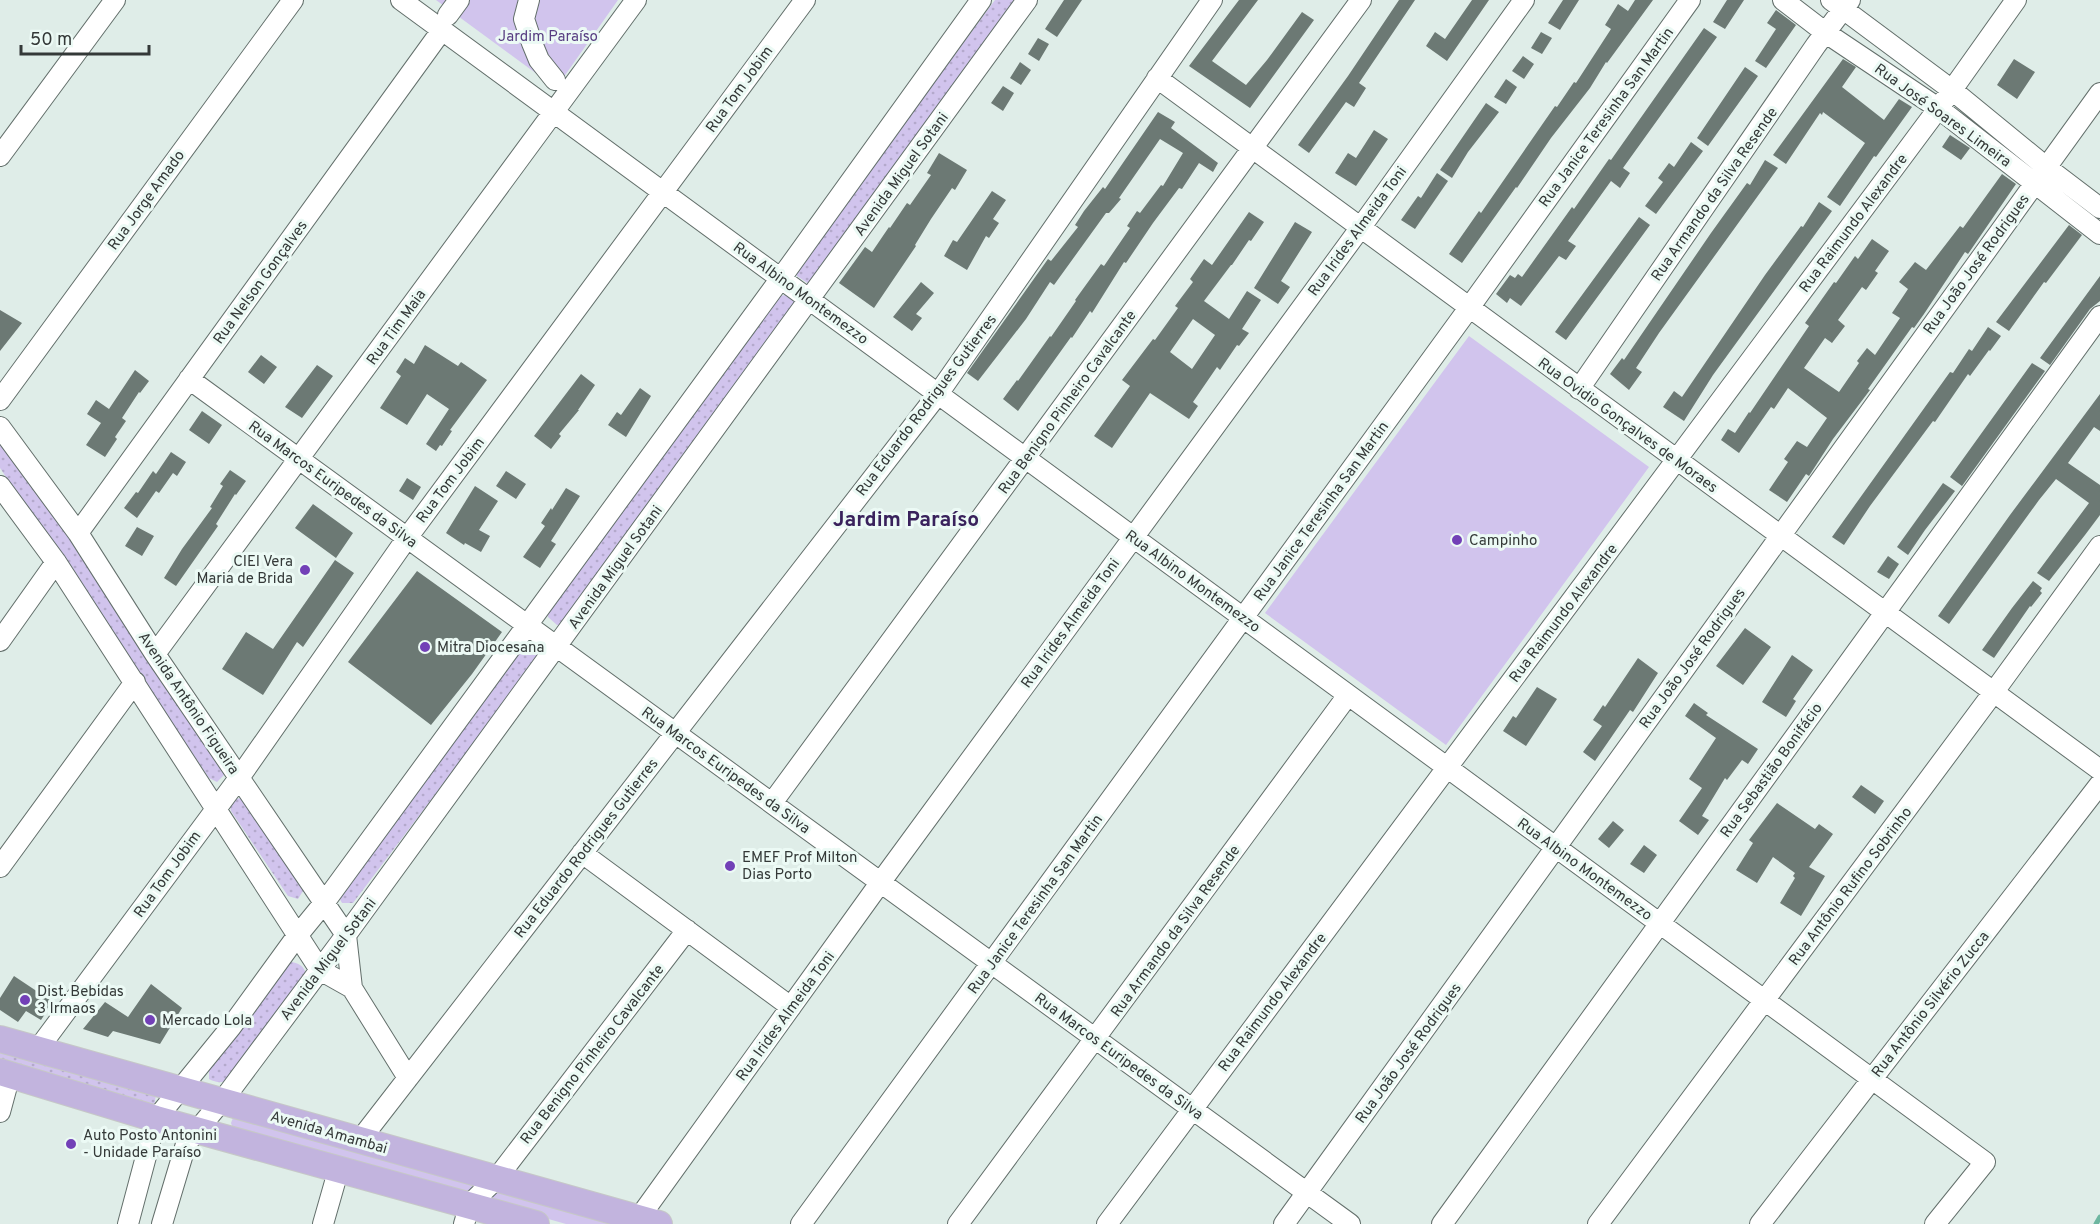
<svg xmlns="http://www.w3.org/2000/svg" width="2100" height="1224" font-family="Overpass,sans-serif">
<style>
.grass{fill:url(#grass-dots)}
.green{fill:#d1c4ed}
.lines{fill:none;stroke-linecap:round;stroke-linejoin:round}
.stream{stroke:#6db6a0;stroke-width:5}
.building{fill:#6c7974;fill-rule:evenodd}
.minor-casing{stroke:#636f6b;stroke-width:22}
.major-casing{stroke:#c6c8c7;stroke-width:28}
.minor{stroke:#fff;stroke-width:20}
.major{stroke:#c2b4de;stroke-width:26}
.poi-dot{fill:#7240b7;stroke:#ecfaf5;stroke-width:2}
.labels{text-anchor:middle;stroke-width:6;stroke-linejoin:round;paint-order:stroke}
.park-label{font-size:15px;fill:#573d81;stroke:#ecfaf5}
.street-label{font-size:15px;fill:#343938;stroke:#ecfaf5}
.poi-label{font-size:15px;fill:#343938;stroke:#ecfaf5;text-anchor:start}
.district-label{font-size:21px;font-weight:bold;fill:#39225c;stroke:#ecfaf5}
</style>
<defs>
<pattern id="grass-dots" width="8" height="8" patternUnits="userSpaceOnUse" patternTransform="scale(1.5)"><rect width="8" height="8" fill="#d1c4ed"/><path d="M2 2h.1M6 6h.1" fill="none" stroke="#b4a9cc" stroke-width="1.8" stroke-linecap="round"/></pattern>
</defs>
<rect width="100%" height="100%" fill="#dfede8"/>
<!-- grass -->
<path class="grass" d="M995 0H1022L809 284 797 276V269Z
M786 295 794 300 795 305 563 625H557L548 617 547 611 779 296Z
M0 441 77 544 224 769V775L217 782 209 778 0 468Z
M531 639 542 647V653L353 903H342L337 894 526 641Z
M240 798 245 799 302 886 303 891 298 899 288 896 231 811 230 805 234 800Z
M291 962C299 963 304 966 306 974L229 1080C221 1083 217 1083 209 1079V1068Z
M0 1048 156 1095 154 1106 0 1066Z"/>
<!-- green -->
<path class="green" d="M436 0H618L556 88Z
M1469 336 1649 467 1446 745 1265 613Z
M234 1115 627 1224H566L233 1129 231 1123Z"/>
<g class="lines">
<!-- stream -->
<path class="stream" d="M2096 1224 2100 1217"/>
</g>
<!-- building -->
<path class="building" d="M1064 0H1082L1057 37 1045 29Z
M1239 0H1258L1212 61 1246 85 1267 60 1302 12 1314 20 1250 108 1189 66Z
M1399 0H1415L1359 83 1366 88 1354 107 1346 102 1309 153 1298 145 1348 76Z
M1472 0H1489L1447 61 1426 46 1435 32 1445 39Z
M1563 0H1579L1560 30 1548 23Z
M1635 0H1653L1607 63 1606 62 1590 88 1551 138 1517 188 1516 187 1462 263 1449 254 1479 211 1481 213 1555 106 1557 107 1574 82 1576 83 1611 29 1605 25 1618 4 1628 11Z
M1727 0H1744L1725 29 1713 22Z
M1776 10 1796 25 1766 68 1755 61 1776 29 1767 23Z
M1704 28 1717 37 1623 168 1630 173 1620 188 1611 181 1568 241 1576 246 1566 260 1559 256 1521 306 1510 298 1507 303 1496 294 1510 275 1515 278 1518 274 1522 277 1572 207 1574 209 1609 159 1611 160Z
M1541 32 1552 38 1542 54 1531 48Z
M1038 38 1049 44 1039 61 1028 54Z
M1523 56 1534 64 1524 79 1512 71Z
M1843 59 1856 67 1842 87 1884 120 1899 99 1912 107 1876 157 1874 156 1840 206 1827 197 1865 143 1823 112 1822 115 1820 113 1786 164 1773 155Z
M2014 59 2035 72 2017 99 1997 85Z
M1020 62 1031 70 1021 85 1010 78Z
M1745 67 1758 76 1708 146 1697 138Z
M1506 79 1517 87 1506 104 1494 97Z
M1003 86 1014 93 1003 111 991 103Z
M1486 103 1499 112 1468 152 1452 178 1440 170Z
M1158 112 1175 122 1171 128 1218 163 1213 172 1199 163 1182 189 1179 188 1153 223 1126 263 1124 262 1092 313 1090 311 1072 338 1071 337 1018 411 1003 399 1017 380 1018 381 1050 336 1051 337 1076 301 1075 300 1101 264 1104 266 1130 228 1127 226 1137 211 1140 213 1161 185 1163 186 1183 153 1160 139 1119 198 1121 199 1109 213H1106L1054 285 1050 282 1026 319 978 381 967 373 1048 259 1051 261 1078 227 1075 225 1084 211 1103 187 1105 189Z
M1374 130 1388 139 1356 186 1335 173 1348 153 1356 158Z
M1950 135 1970 148 1961 160 1942 147Z
M1691 142 1703 151 1656 214 1645 206 1663 182 1658 178 1669 163 1674 167Z
M939 153 967 170 955 190 952 188 931 219 915 245 916 246 874 308 839 283 865 247 872 252 889 227 890 228 907 203 910 205 931 175 927 173Z
M1765 160 1778 168 1659 333 1636 368 1642 372 1629 390 1610 374 1622 358 1624 360 1711 233 1747 183 1750 185Z
M1437 173 1448 181 1415 229 1401 220 1418 196 1421 198Z
M2002 174 2016 184 1968 254 1965 252 1924 314 1914 328 1912 327 1868 389 1870 390 1833 439 1809 476 1806 474 1787 502 1769 490 1788 462 1784 459 1797 441 1807 447 1827 418 1788 388 1774 409 1771 407 1739 453 1721 440 1728 429 1735 433 1749 412 1750 413 1809 326 1805 323 1834 282 1836 283 1855 256 1858 259 1872 239 1889 251 1875 271 1878 273 1866 290 1862 287 1838 320 1845 326 1832 343 1825 338 1804 368 1839 392 1859 363 1857 361 1867 348 1875 355 1900 318 1892 313 1908 289 1899 282 1915 262 1926 270 1960 226 1963 228Z
M992 191 1006 200 993 219 999 223 989 238 986 236 967 270 944 256 953 240 957 242Z
M1819 202 1832 211 1713 375 1684 421 1663 407 1674 391 1682 397 1765 275 1801 226 1803 227Z
M1249 212 1264 222 1251 241 1249 240 1232 265H1231L1204 301 1229 319 1247 291 1261 300 1242 329 1249 333 1239 346 1237 345 1220 370 1217 367 1193 402 1198 406 1189 419 1150 393 1112 448 1094 436 1130 386 1122 380 1153 339 1155 340 1178 308 1175 306 1193 282 1190 279 1204 259 1212 265ZM1193 319 1215 335 1192 369 1170 352Z
M1639 217 1650 225 1566 340 1555 332Z
M1295 222 1312 232 1281 281 1290 287 1278 304 1254 288Z
M2069 225 2082 235 2046 283 2044 282 2009 331 1996 322Z
M2100 276V301L2090 309 2050 365 2040 358Z
M921 282 934 293 916 314 922 318 912 331 893 317Z
M0 310 22 323 0 351Z
M1988 327 2001 336 1990 351 1989 350 1970 376 1968 374 1935 422 1933 421 1870 506 1844 545 1832 537 1950 372 1953 373 1969 349 1972 351Z
M425 345 458 366 461 362 487 380 450 430 452 431 442 446 440 445 436 451 426 444 449 409 427 394 407 425 380 408 401 376 396 372 405 358 414 364Z
M261 355 277 367 264 384 248 372Z
M2032 363 2045 371 1962 486 1950 477Z
M317 365 333 376 302 418 285 407Z
M135 370 149 381 140 393 139 392 122 418 126 421 115 437 117 439 105 457 86 445 101 423 87 414 96 400 109 409Z
M581 374 595 385 578 410H579L559 434 561 436 551 449 534 436Z
M640 388 651 396 626 437 608 425 617 412 621 415Z
M2100 394V431L2094 427 2068 463 2100 485V515L2085 535 2049 581 2037 573 2089 503 2056 479 2039 500 1949 624 1938 616 2010 515Z
M202 411 222 425 209 444 189 430Z
M171 452 186 462 177 476 173 473 159 493 156 491 137 518 124 508 136 492 138 493 153 471 156 474Z
M230 470 246 481 236 495 235 494 216 524 218 526 176 586 164 578 182 549 212 508 210 507 223 486 220 484Z
M506 471 526 484 516 499 496 486Z
M407 478 421 487 413 500 399 491Z
M1943 483 1955 491 1925 530 1908 555 1897 547Z
M475 486 498 501 479 530 490 536 481 552 465 543 464 545 446 533Z
M566 488 580 496 551 541 556 544 540 568 523 557 545 526 541 523 551 508 552 510Z
M313 504 353 533 336 558 295 528Z
M137 527 154 536 142 556 125 546Z
M1888 556 1899 564 1889 579 1877 572Z
M335 560 354 573 303 647 297 642 263 695 222 669 246 632 273 649Z
M417 571 502 632 472 674 431 725 348 662Z
M2033 581 2042 588 2040 591 2042 593 2031 607 2030 606 1994 658 1982 650 2012 608Z
M1745 628 1771 647 1743 685 1716 666Z
M1792 655 1813 670 1793 699 1796 701 1786 717 1762 702Z
M1638 658 1658 673 1633 712 1630 710 1595 761 1583 752 1602 726 1593 720 1603 705 1605 707Z
M1537 687 1557 699 1526 746 1503 731 1513 716 1516 718Z
M1694 703 1708 713 1706 715 1758 749 1748 764 1742 760 1727 780 1725 778 1702 816 1709 820 1698 835 1679 821 1702 788 1689 779 1716 738 1685 716Z
M1861 785 1884 801 1875 814 1852 797Z
M1777 803 1815 829 1819 824 1833 834 1809 867 1825 876 1801 916 1780 903 1795 878 1793 876 1795 873 1773 857 1757 883 1736 870 1753 843 1749 840Z
M1613 821 1624 830 1609 848 1598 839Z
M1644 845 1657 855 1644 873 1630 864Z
M14 976 53 1002 41 1020 26 1011 18 1022 0 1010V998Z
M151 984 182 1008 160 1044 113 1031 108 1037 83 1029 105 1002 128 1017Z"/>
<g class="lines">
<defs>
<path id="minor" d="M401 0 1985 1162 1935 1224
M529 0 524 19 532 43 539 60 555 80
M1783 0 1826 33 1938 108 2100 234
M1831 0 1952 90 2046 167 2100 208
M448 15 459 0
M1157 78 2100 770
M0 156 115 0
M189 379 1350 1224
M1579 389 1816 45 1850 0
M0 400 293 0
M0 427 78 533 155 654 346 935 352 988 408 1078
M0 486 56 562 320 970 352 988
M78 533 442 30
M0 641 56 562
M155 654 636 0
M772 803 1361 0
M582 853 791 1007
M0 867 135 682
M36 1049 44 1041 239 778 407 538 805 0
M0 1112 10 1075
M360 1140 938 394 1212 0
M639 1218 880 883 1361 227 1524 0
M128 1224 156 1119 231 1027 297 936 324 903 781 278 981 0
M162 1224 186 1144 229 1092 346 935 1027 0
M323 1224 339 1168
M464 1224 470 1204 497 1178 687 930
M801 1224 1469 308 1690 0
M958 1224 1348 695
M1107 1224 1952 90 2016 0
M1284 1224 2100 93
M1442 1224 2100 316
M1598 1224 1993 693 2100 546
M1760 1224 2100 784"/>
<path id="major" d="M0 1039 659 1224
M0 1072 156 1119 536 1224"/>
</defs>
<!-- minor casing -->
<use href="#minor" class="minor-casing"/>
<!-- major casing -->
<use href="#major" class="major-casing"/>
<!-- minor -->
<use href="#minor" class="minor"/>
<!-- major -->
<use href="#major" class="major"/>
</g>
<!-- markers -->
<g class="poi-dot">
<circle cx="1457" cy="540" r="6"/>
<circle cx="305" cy="570" r="6"/>
<circle cx="425" cy="647" r="6"/>
<circle cx="730" cy="866" r="6"/>
<circle cx="25" cy="1000" r="6"/>
<circle cx="150" cy="1020" r="6"/>
<circle cx="71" cy="1144" r="6"/>
</g>
<g class="labels">
<!-- park labels -->
<g class="park-label">
<text x="548" y="41">Jardim Paraíso</text>
</g>
<!-- street labels -->
<g class="street-label">
<text transform="translate(739 89) rotate(-54)" y="5">Rua Tom Jobim</text>
<text transform="translate(1943 115) rotate(36)" y="5">Rua José Soares Limeira</text>
<text transform="translate(1606 117) rotate(-54)" y="5">Rua Janice Teresinha San Martin</text>
<text transform="translate(901 174) rotate(-54)" y="5">Avenida Miguel Sotani</text>
<text transform="translate(1714 194) rotate(-55)" y="5">Rua Armando da Silva Resende</text>
<text transform="translate(146 200) rotate(-54)" y="5">Rua Jorge Amado</text>
<text transform="translate(1853 223) rotate(-53)" y="5">Rua Raimundo Alexandre</text>
<text transform="translate(1357 231) rotate(-54)" y="5">Rua Irides Almeida Toni</text>
<text transform="translate(1976 264) rotate(-54)" y="5">Rua João José Rodrigues</text>
<text transform="translate(260 282) rotate(-54)" y="5">Rua Nelson Gonçalves</text>
<text transform="translate(801 293) rotate(36)" y="5">Rua Albino Montemezzo</text>
<text transform="translate(396 327) rotate(-54)" y="5">Rua Tim Maia</text>
<text transform="translate(1067 402) rotate(-54)" y="5">Rua Benigno Pinheiro Cavalcante</text>
<text transform="translate(926 405) rotate(-53)" y="5">Rua Eduardo Rodrigues Gutierres</text>
<text transform="translate(1628 425) rotate(36)" y="5">Rua Ovidio Gonçalves de Moraes</text>
<text transform="translate(450 480) rotate(-53)" y="5">Rua Tom Jobim</text>
<text transform="translate(333 484) rotate(36)" y="5">Rua Marcos Euripedes da Silva</text>
<text transform="translate(1321 511) rotate(-54)" y="5">Rua Janice Teresinha San Martin</text>
<text transform="translate(615 567) rotate(-54)" y="5">Avenida Miguel Sotani</text>
<text transform="translate(1193 581) rotate(36)" y="5">Rua Albino Montemezzo</text>
<text transform="translate(1563 613) rotate(-53)" y="5">Rua Raimundo Alexandre</text>
<text transform="translate(1070 623) rotate(-54)" y="5">Rua Irides Almeida Toni</text>
<text transform="translate(1692 658) rotate(-54)" y="5">Rua João José Rodrigues</text>
<text transform="translate(189 703) rotate(56)" y="5">Avenida Antônio Figueira</text>
<text transform="translate(726 770) rotate(36)" y="5">Rua Marcos Euripedes da Silva</text>
<text transform="translate(1771 770) rotate(-54)" y="5">Rua Sebastião Bonifácio</text>
<text transform="translate(586 848) rotate(-52)" y="5">Rua Eduardo Rodrigues Gutierres</text>
<text transform="translate(1585 869) rotate(36)" y="5">Rua Albino Montemezzo</text>
<text transform="translate(167 874) rotate(-54)" y="5">Rua Tom Jobim</text>
<text transform="translate(1850 886) rotate(-53)" y="5">Rua Antônio Rufino Sobrinho</text>
<text transform="translate(1035 904) rotate(-54)" y="5">Rua Janice Teresinha San Martin</text>
<text transform="translate(1175 931) rotate(-54)" y="5">Rua Armando da Silva Resende</text>
<text transform="translate(328 959) rotate(-53)" y="5">Avenida Miguel Sotani</text>
<text transform="translate(1272 1002) rotate(-53)" y="5">Rua Raimundo Alexandre</text>
<text transform="translate(1930 1004) rotate(-52)" y="5">Rua Antônio Silvério Zucca</text>
<text transform="translate(785 1016) rotate(-54)" y="5">Rua Irides Almeida Toni</text>
<text transform="translate(1408 1053) rotate(-54)" y="5">Rua João José Rodrigues</text>
<text transform="translate(592 1054) rotate(-52)" y="5">Rua Benigno Pinheiro Cavalcante</text>
<text transform="translate(1119 1056) rotate(36)" y="5">Rua Marcos Euripedes da Silva</text>
<text transform="translate(329 1132) rotate(16)" y="5">Avenida Amambai</text>
</g>
<!-- poi labels -->
<g class="poi-label">
<text x="1469" y="545">Campinho</text>
<text x="293" y="566" text-anchor="end">CIEI Vera<tspan x="293" dy="17">Maria de Brida</tspan></text>
<text x="437" y="652">Mitra Diocesana</text>
<text x="742" y="862">EMEF Prof Milton<tspan x="742" dy="17">Dias Porto</tspan></text>
<text x="37" y="996">Dist. Bebidas<tspan x="37" dy="17">3 Irmaos</tspan></text>
<text x="162" y="1025">Mercado Lola</text>
<text x="83" y="1140">Auto Posto Antonini<tspan x="83" dy="17">- Unidade Paraíso</tspan></text>
</g>
<!-- district labels -->
<g class="district-label">
<text x="906" y="526">Jardim Paraíso</text>
</g>
</g>
<!-- scale -->
<path d="M21 45v9h128v-9" fill="none" stroke="#343938" stroke-width="3"/>
<text x="30" y="45" font-size="18" fill="#343938" stroke="#ecfaf5" stroke-width="4.5" paint-order="stroke">50 m</text>
</svg>
